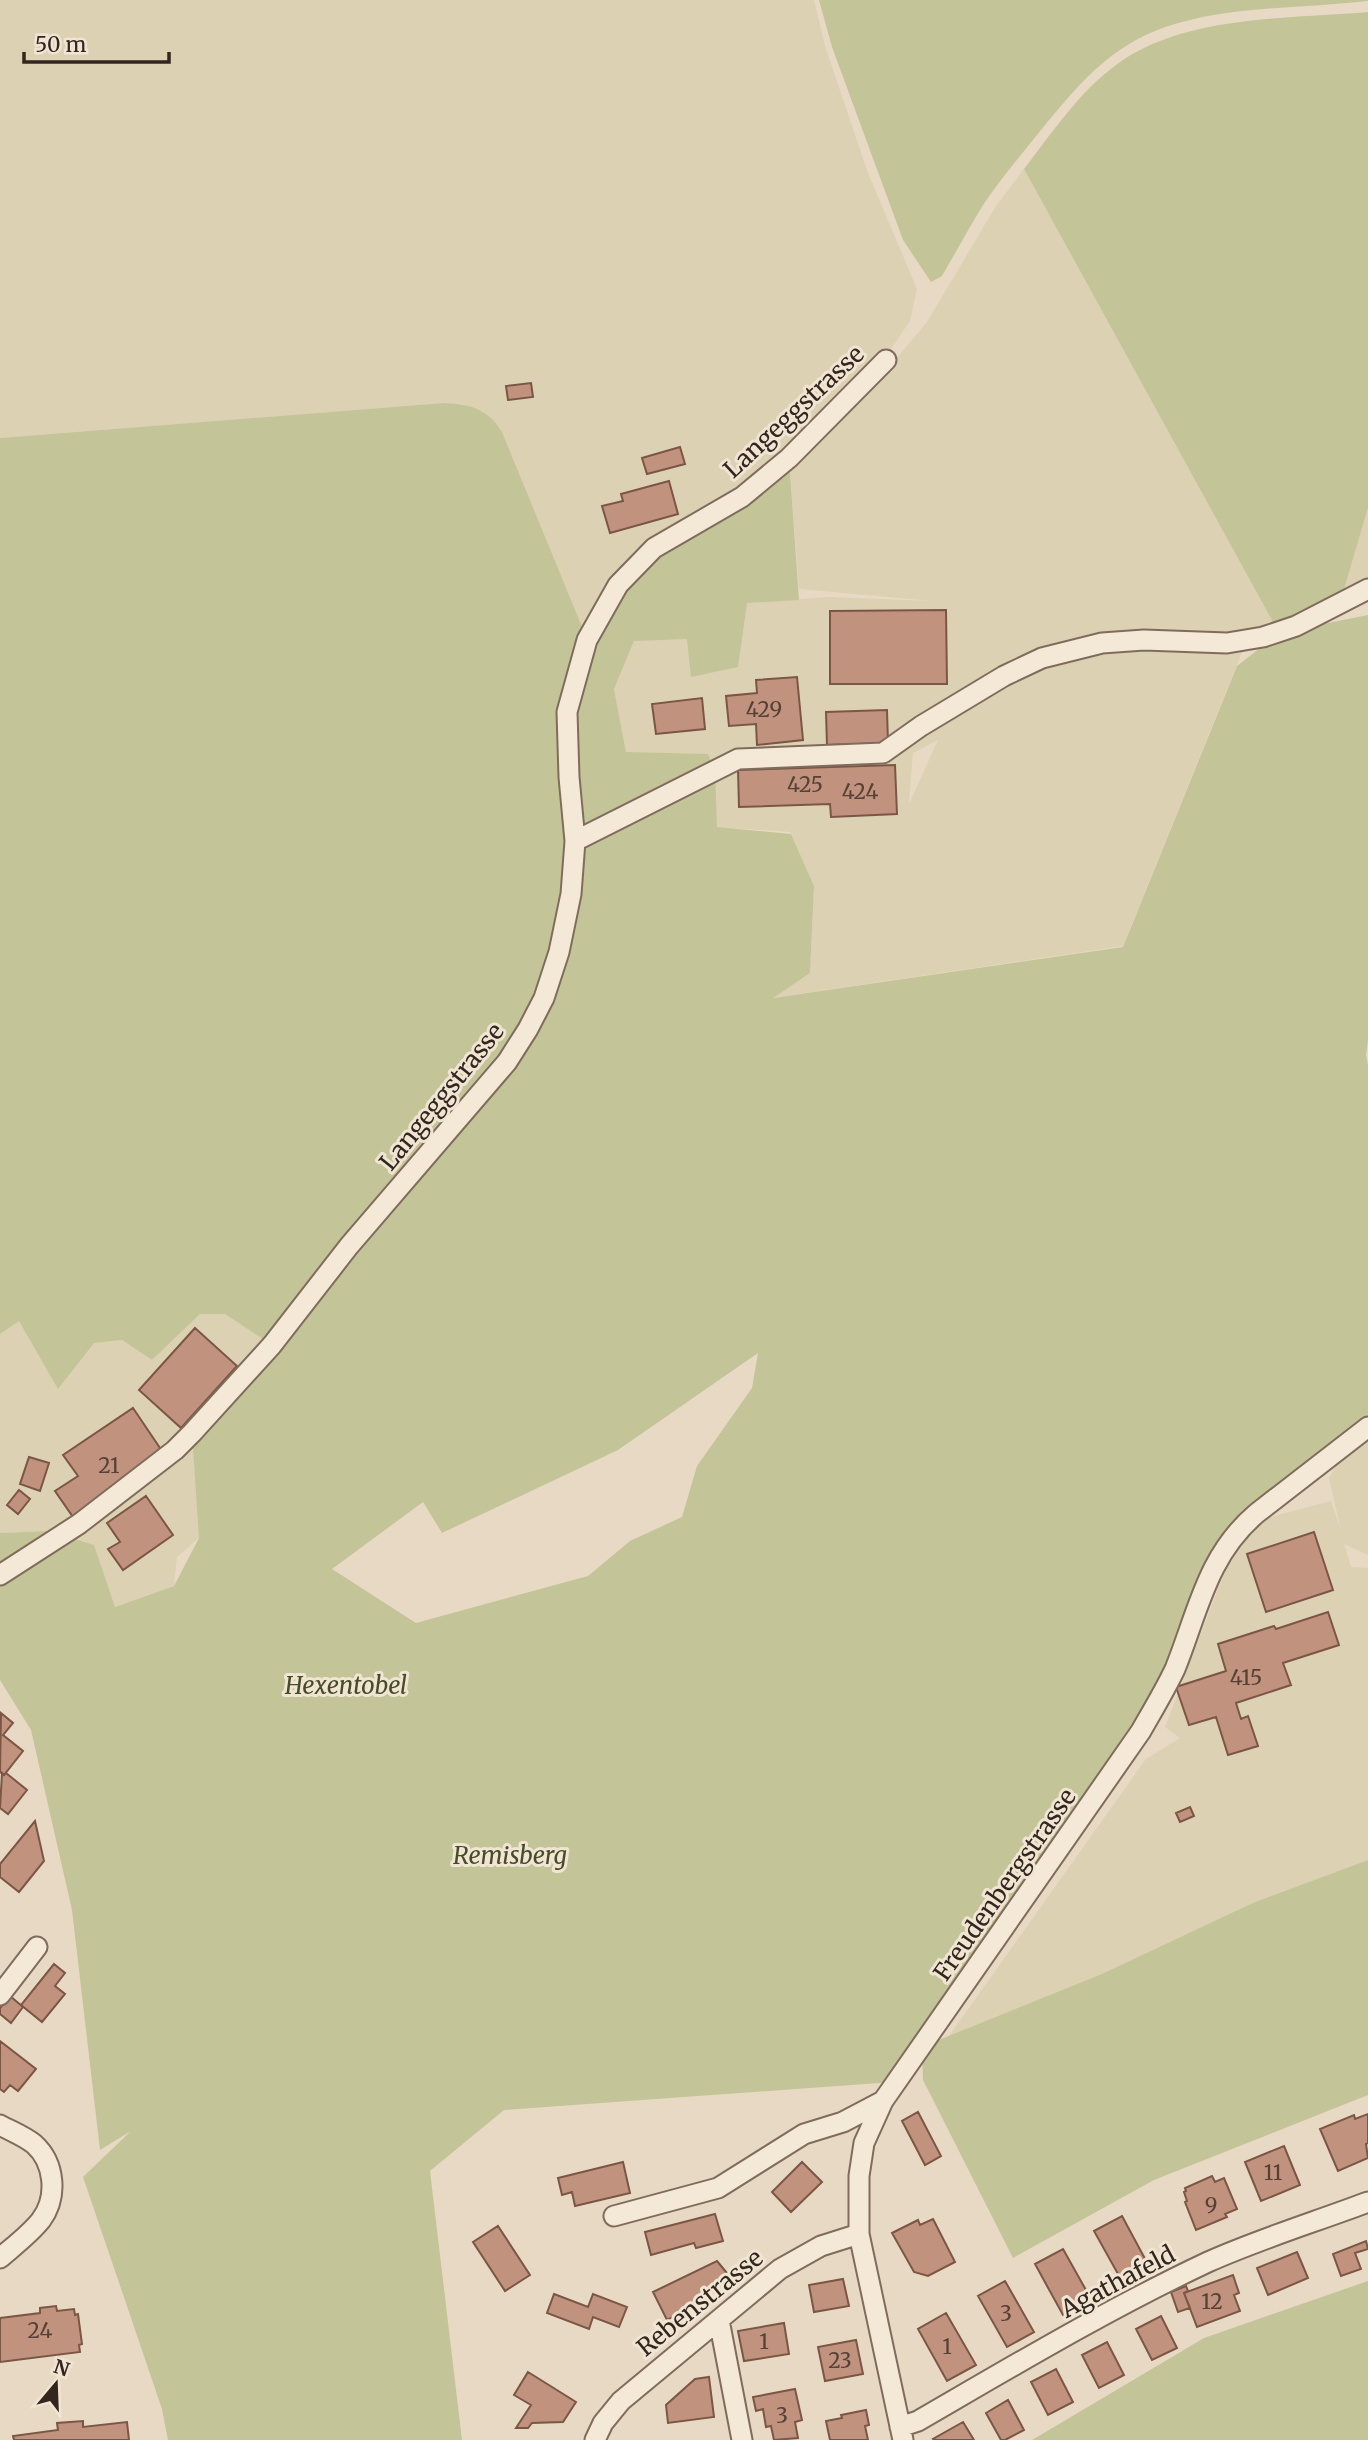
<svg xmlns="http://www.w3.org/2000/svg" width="1368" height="2440" font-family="Merriweather,serif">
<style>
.farmland{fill:#dcd1b2;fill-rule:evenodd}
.green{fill:#c4c499;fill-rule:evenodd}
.building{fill:#c1937e;stroke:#7c5645;stroke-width:2}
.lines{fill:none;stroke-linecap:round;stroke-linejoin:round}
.minor-casing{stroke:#806c5c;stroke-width:23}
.minor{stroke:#f4e8d6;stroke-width:19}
.labels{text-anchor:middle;stroke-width:6;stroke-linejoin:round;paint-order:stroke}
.number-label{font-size:21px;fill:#564137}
.street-label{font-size:24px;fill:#32261f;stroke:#f0e5d2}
.park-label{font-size:24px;font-style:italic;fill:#464c28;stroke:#f0e5d2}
</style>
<rect width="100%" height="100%" fill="#e8d9c4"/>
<!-- farmland -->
<path class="farmland" d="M0 0H814L825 46 868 173 917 289 910 321 878 368 891 365 927 322 996 206 1024 169 1279 633 1247 640 1123 946 771 998 810 973 814 886 790 832 717 827 626 752 614 689 634 641 687 638 747 603 829 597 932 601 799 589 789 458 587 640 502 432 463 404 444 403 0 438ZM938 740 910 802H909L913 753Z
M1368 508V597L1340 603Z
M200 1314H225L272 1345 199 1538 177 1557 174 1586 115 1607 48 1531 0 1533V1334L18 1320 93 1343 122 1340 152 1360Z
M1368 1438V1555L1344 1544 1351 1567 1368 1568V1860L1255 1902 934 2057 1146 1759 1180 1738 1165 1727 1243 1524 1331 1501 1341 1530 1329 1478 1350 1441Z"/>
<!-- green -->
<path class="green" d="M819 0H1368V1C1307 8 1242 6 1182 22 1116 39 1082 80 1041 130 1022 154 1002 177 985 202 970 226 956 252 942 276L931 282 903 240 832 47Z
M1368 12V508L1340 603 1283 632 1368 615V1040L1366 1055 1368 1065V1420L1243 1524 1167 1685 924 2046 1102 1974 1255 1902 1368 1860V2095L1154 2180 1013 2258 923 2080 922 2048 893 2082 504 2110 430 2171 462 2440H168L162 2409 83 2177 131 2131 100 2150 72 1910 31 1730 0 1680V1533L48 1531 94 1545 115 1607 174 1586 199 1538 192 1433 272 1345 225 1314H200L152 1360 122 1340 94 1343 58 1389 19 1321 0 1334V438L444 403C470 404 488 409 502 432L587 639 618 585 789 458 799 600 747 603 738 667 691 677 687 639 634 641 614 689 626 752 708 754 715 771 717 827 791 834 814 886 810 973 773 998 1123 947 1237 666 1279 633 1024 169C1052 133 1079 92 1116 65 1183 15 1287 19 1368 12ZM758 1353 752 1388 697 1466 682 1517 630 1541 588 1576 416 1623 332 1569 423 1502 442 1533 618 1450Z
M1368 2281V2440H1032L1204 2338Z"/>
<!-- building -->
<path class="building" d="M531 383 533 397 508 400 506 386Z
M680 447 685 464 647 474 642 458Z
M669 481 678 514 610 533 602 506 623 501 621 494Z
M946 610 947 684H830V611Z
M797 677 803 740 757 745 756 724 729 726 726 696 757 693 756 680Z
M702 698 705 729 656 734 652 704Z
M887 710 888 743 827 745 826 712Z
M895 765 897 814 831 817 830 804 739 807 738 770Z
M195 1328 237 1366 181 1428 139 1390Z
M133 1408 164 1454 73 1517 55 1491 78 1476 63 1455Z
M29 1457 49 1463 40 1491 20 1484Z
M19 1490 30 1499 18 1514 7 1505Z
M146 1496 173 1535 123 1570 108 1549 120 1542 107 1523Z
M1314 1532 1333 1590 1266 1612 1247 1554Z
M1328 1612 1339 1645 1283 1663 1291 1685 1236 1703 1241 1719 1248 1716 1258 1746 1228 1755 1216 1717 1189 1725 1176 1687 1226 1671 1218 1644 1274 1626 1276 1629Z
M1 1713 13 1723 3 1735 23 1751 4 1775 0 1772Z
M2 1773 4 1775 6 1773 27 1790 8 1814 0 1808Z
M1190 1807 1194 1816 1180 1822 1176 1813Z
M35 1821 44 1861 19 1892 0 1877V1864Z
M54 1964 65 1973 55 1986 65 1994 42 2022 21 2005Z
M10 1996 23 2007 11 2023 0 2014V2008Z
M0 2041 36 2069 18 2091 10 2085 4 2092 0 2089Z
M918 2112 941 2156 925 2165 902 2121Z
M1368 2114V2143L1366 2144 1368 2158 1338 2171 1320 2129 1354 2115 1355 2119Z
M1284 2146 1300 2185 1261 2201 1245 2162Z
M623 2162 630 2193 575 2206 572 2192 562 2195 558 2178Z
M802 2162 822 2182 791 2212 772 2192Z
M1212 2176 1215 2182 1224 2178 1237 2209 1225 2214 1227 2217 1196 2230 1185 2202 1187 2201 1184 2192 1186 2191 1185 2188Z
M715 2214 723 2241 696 2248 694 2243 651 2255 645 2232Z
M1122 2216 1150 2268 1123 2283 1094 2231Z
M933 2219 955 2262 928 2276 914 2272 892 2233 918 2220 920 2225Z
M498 2226 530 2275 505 2291 473 2242Z
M1366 2241 1368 2249 1355 2253 1361 2269 1341 2276 1333 2254Z
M1063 2249 1091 2299 1063 2315 1035 2264Z
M1297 2252 1308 2278 1268 2295 1257 2268Z
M717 2261 731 2278 704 2291 708 2300 667 2320 653 2292Z
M1233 2275 1239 2293 1234 2295 1240 2311 1197 2327 1184 2293Z
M843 2279 849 2306 814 2312 809 2285Z
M1005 2281 1034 2332 1007 2347 978 2296Z
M1186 2286 1188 2291 1184 2293 1190 2308 1178 2312 1171 2292Z
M554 2294 588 2307 593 2294 627 2307 619 2327 593 2317 589 2329 547 2313Z
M56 2306 57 2311 74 2309 75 2315 78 2314 82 2344 79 2345 80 2352 0 2362V2318L40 2313V2308Z
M946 2313 976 2365 947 2381 918 2329Z
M1161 2316 1177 2348 1152 2360 1136 2329Z
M784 2323 789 2354 744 2361 738 2331Z
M856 2340 863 2374 825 2381 818 2347Z
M1107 2342 1124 2375 1099 2388 1082 2355Z
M1056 2369 1073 2402 1048 2415 1031 2382Z
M528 2372 576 2402 563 2422 532 2423 528 2428H516L531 2405 514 2395Z
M709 2377 714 2417 668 2423 666 2405 695 2379Z
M795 2389 802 2420 795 2422 798 2438 774 2440 771 2426 766 2427 763 2409 756 2411 753 2397Z
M1008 2400 1024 2430 1005 2440H1001L986 2413Z
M866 2410 869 2425 865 2426 868 2440H830L826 2421 842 2418 841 2415Z
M83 2421V2427L127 2422 129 2440H14L13 2436 58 2430 57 2423Z
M963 2422 974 2440H934L933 2439Z"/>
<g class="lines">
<defs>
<path id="minor" d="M575 841 738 759 883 753 921 726 1004 676 1042 658 1102 643 1144 640 1227 643 1263 637 1296 626 1368 589
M0 1575 79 1524 175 1450 192 1433 272 1345 349 1246 507 1062 528 1029 544 998 559 952 571 894 575 841 569 777 567 712 587 640 618 585 654 548 742 497 789 458 886 360
M0 1995 37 1947
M0 2125C11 2131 24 2136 34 2144 55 2163 58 2197 41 2220 30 2234 14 2246 0 2258
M614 2216 718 2188 804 2134 843 2122 883 2101
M719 2320 742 2440
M900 2427 918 2421C1013 2366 1108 2309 1208 2262 1259 2239 1315 2222 1368 2202
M595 2440 603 2423 621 2401 780 2269 821 2246 859 2234
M903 2440 859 2234V2176L864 2143 883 2101 1141 1731C1153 1710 1165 1690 1175 1669 1198 1612 1207 1555 1257 1513L1368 1427"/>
</defs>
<!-- minor casing -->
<use href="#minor" class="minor-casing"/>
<!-- minor -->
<use href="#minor" class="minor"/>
</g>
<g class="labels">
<!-- number labels -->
<g class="number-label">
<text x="764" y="717">429</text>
<text x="805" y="792">425</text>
<text x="860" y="799">424</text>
<text x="109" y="1473">21</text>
<text x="1246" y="1685">415</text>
<text x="1273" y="2180">11</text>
<text x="1211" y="2213">9</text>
<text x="1212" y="2309">12</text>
<text x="1006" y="2321">3</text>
<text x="40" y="2338">24</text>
<text x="764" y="2349">1</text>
<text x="947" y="2354">1</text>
<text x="840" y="2368">23</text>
<text x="782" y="2423">3</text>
</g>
<!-- street labels -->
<g class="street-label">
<text transform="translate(794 412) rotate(-43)" y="8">Langeggstrasse</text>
<text transform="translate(442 1097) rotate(-51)" y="8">Langeggstrasse</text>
<text transform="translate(1005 1885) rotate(-55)" y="8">Freudenbergstrasse</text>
<text transform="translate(1118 2282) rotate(-28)" y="8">Agathafeld</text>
<text transform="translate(700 2303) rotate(-39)" y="8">Rebenstrasse</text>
</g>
<!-- park labels -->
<g class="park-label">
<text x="346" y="1694">Hexentobel</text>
<text x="510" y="1864">Remisberg</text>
</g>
</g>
<!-- north arrow -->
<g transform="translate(56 2384) rotate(19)" stroke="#f0e5d2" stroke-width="5" paint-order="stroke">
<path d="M0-5L12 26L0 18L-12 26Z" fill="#32261f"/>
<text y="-10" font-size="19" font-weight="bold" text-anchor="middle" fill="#32261f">N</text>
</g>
<!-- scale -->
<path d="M24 52v10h145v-10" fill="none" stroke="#32261f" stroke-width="3.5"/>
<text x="35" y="52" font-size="21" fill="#32261f" stroke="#f0e5d2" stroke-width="5" paint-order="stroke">50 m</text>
</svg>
